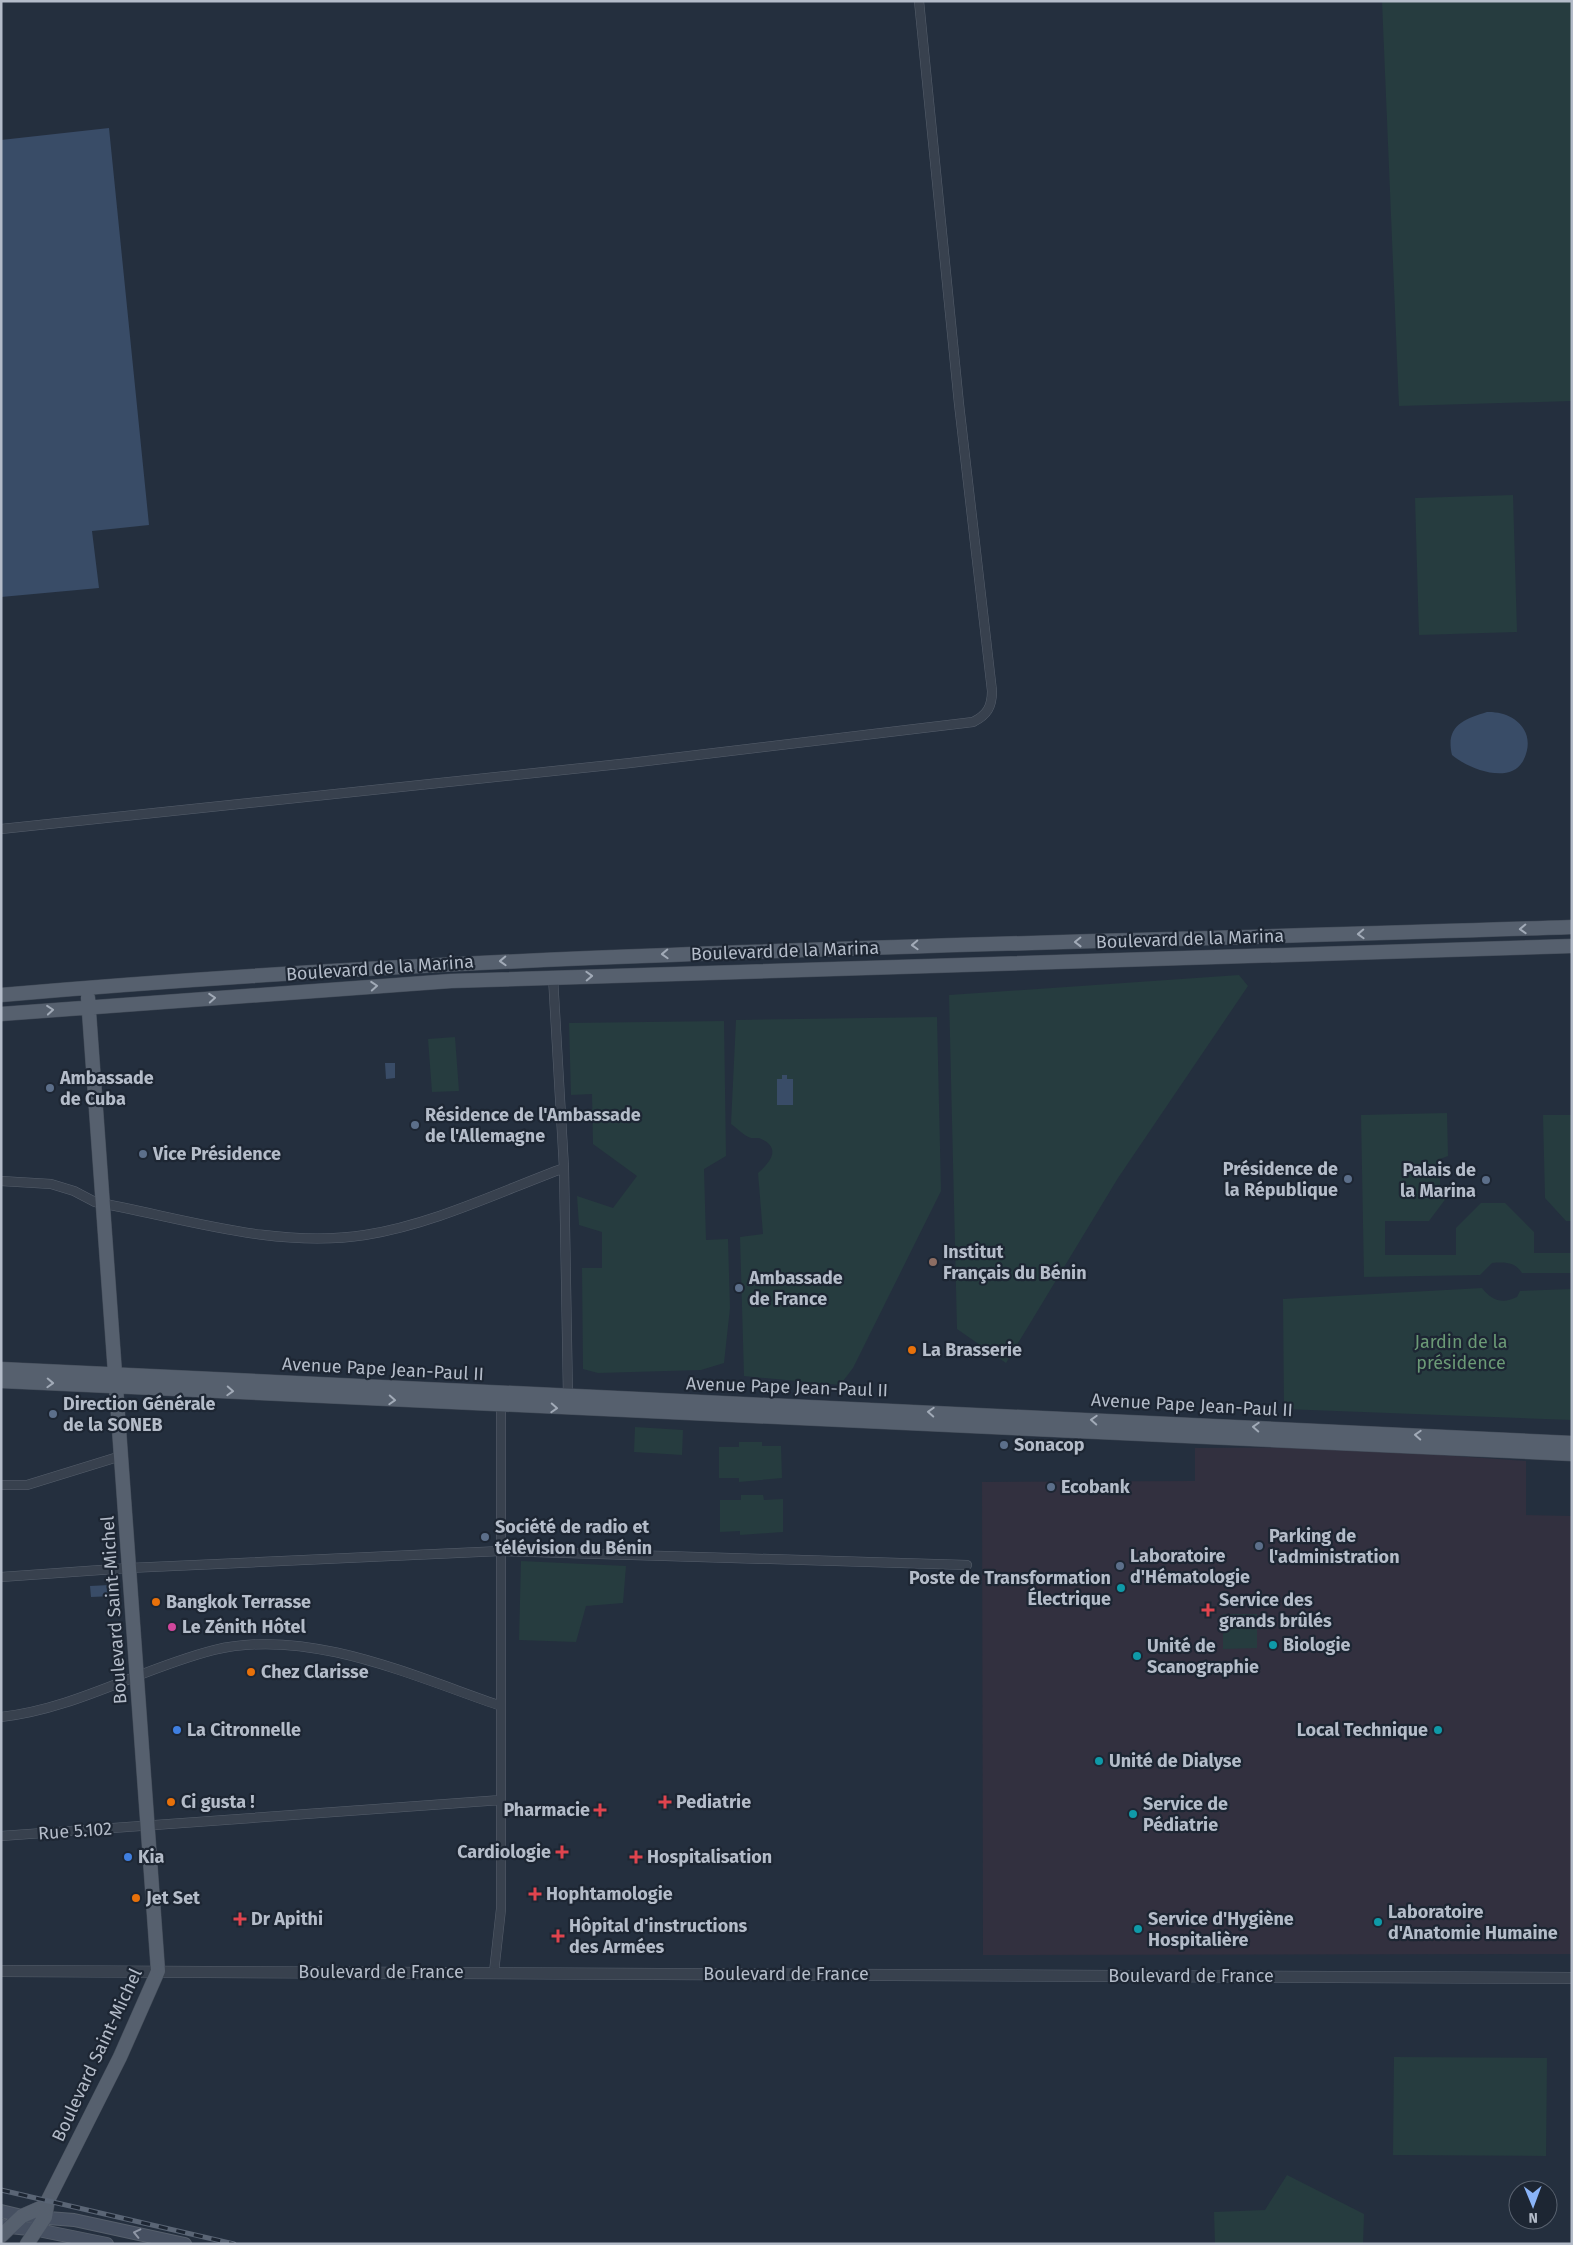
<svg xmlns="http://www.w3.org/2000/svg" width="1573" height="2245" font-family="'Fira Sans',sans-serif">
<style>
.medical{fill:#32303f}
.green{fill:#263c3f}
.water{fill:#394c67}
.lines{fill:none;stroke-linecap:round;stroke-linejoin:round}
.minor-casing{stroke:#565f6c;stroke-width:10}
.tertiary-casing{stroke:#565f6c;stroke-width:12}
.secondary-casing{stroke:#565f6c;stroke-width:14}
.primary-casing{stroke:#414a57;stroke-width:15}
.minor{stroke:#38414e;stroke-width:9}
.tertiary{stroke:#38414e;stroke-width:11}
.secondary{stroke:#465061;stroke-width:12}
.primary{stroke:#56606e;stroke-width:14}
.rail-casing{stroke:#5a6575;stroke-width:5}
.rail{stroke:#1d2633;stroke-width:3;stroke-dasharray:9;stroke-linecap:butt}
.oneway{stroke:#a1aab7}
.oneway2{stroke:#8e96a5}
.service-dot{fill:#5c6f8a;stroke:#1d2633;stroke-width:2}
.education-dot{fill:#8d6e63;stroke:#1d2633;stroke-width:2}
.food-dot{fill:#e8710a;stroke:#1d2633;stroke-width:2}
.culture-dot{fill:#0f9aa8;stroke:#1d2633;stroke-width:2}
.health-dot{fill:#e0444e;stroke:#1d2633;stroke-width:2}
.hotel-dot{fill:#d1479c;stroke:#1d2633;stroke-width:2}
.shop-dot{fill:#3f7fe0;stroke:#1d2633;stroke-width:2}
.labels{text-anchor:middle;stroke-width:4.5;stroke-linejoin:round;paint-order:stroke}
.street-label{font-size:18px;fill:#b4bcc9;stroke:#1d2633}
.poi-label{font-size:18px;font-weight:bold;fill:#b4bcc9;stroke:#1d2633;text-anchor:start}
.park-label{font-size:18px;fill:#6b9a76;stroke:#1d2633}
</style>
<rect width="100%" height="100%" fill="#242f3e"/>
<!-- medical -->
<path class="medical" d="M1328 1447 1526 1461V1515L1572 1516V1954L983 1955 982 1482 1195 1481V1448Z"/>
<!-- green -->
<path class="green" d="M1382 1H1572V401L1399 406Z
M1513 495 1517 632 1419 635 1415 498Z
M1239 975 1248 986 1118 1178 1006 1363 957 1329 949 995Z
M937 1017 941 1191 853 1368 840 1385 744 1376 740 1237 763 1234 758 1173C771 1162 782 1147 759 1138 758 1138 752 1138 751 1138 744 1136 737 1128 731 1124L736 1020Z
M724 1021 726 1156 704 1169 706 1240 728 1239 730 1308 724 1363 701 1370 598 1373 583 1369 582 1268H602V1232L579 1225 577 1196 613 1208 637 1176 593 1144 592 1094 571 1095 569 1023Z
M455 1037 459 1091 432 1092 428 1039Z
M1447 1113 1448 1156 1440 1159V1193H1450L1429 1221H1385V1255H1456V1228L1481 1203H1505L1534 1232V1253H1572V1273H1522C1515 1262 1505 1262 1492 1263L1480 1275 1364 1277 1361 1115Z
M1543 1115H1572V1221H1566L1545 1198Z
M1482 1288C1492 1301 1503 1304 1517 1297L1520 1291 1572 1289V1420L1284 1409 1283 1299Z
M635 1427 683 1430 682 1455 634 1452Z
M739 1442H762V1446H781L782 1478 739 1482V1478H719V1447H739Z
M741 1495H763L764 1500 783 1499V1532L740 1535V1531L720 1532V1500H741Z
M521 1561 626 1566 623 1603 586 1606 576 1642 519 1640Z
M1223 1614H1257V1648L1223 1649Z
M1394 2057 1547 2058 1546 2156 1393 2155Z
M1287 2175 1364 2214 1363 2244H1215L1214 2212 1265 2210Z"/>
<!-- water -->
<path class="water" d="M109 128 149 525 92 531 99 588 1 597V140Z
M1487 712C1514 711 1537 731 1524 759 1512 786 1468 769 1452 755 1445 726 1464 719 1487 712Z
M385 1063H395V1078L386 1079Z
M782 1075H787V1079H793V1105H777V1079H782Z
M110 1585 113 1587V1596L91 1597 90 1586Z"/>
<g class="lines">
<defs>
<path id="minor" d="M1 829 630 763 973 722C987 715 992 707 992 691L959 404 919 1
M553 977 564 1168 568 1396
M1 1181 51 1184 74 1191 95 1202C183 1218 275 1249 365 1235 434 1224 499 1192 564 1168
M1 1485H27L121 1456
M1 1577 129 1568 501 1551 967 1565
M1 1717C75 1709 142 1668 214 1650 308 1627 413 1676 501 1706
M1 1836 501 1800
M494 1972 501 1909V1401"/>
<path id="tertiary" d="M1 1971 1572 1978"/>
<path id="secondary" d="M1 2211 22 2216 74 2220 185 2244
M1 2226 38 2230 107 2244"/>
<path id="primary" d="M1 995C524 949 1048 945 1572 927
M1 1014 451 981 1572 946
M1 1369 1572 1443
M1 1381 1572 1454
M1 2236 22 2216 47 2205
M27 2244 45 2217 48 2200 120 2057 158 1971 88 998"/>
</defs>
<!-- minor casing -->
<use href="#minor" class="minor-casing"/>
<!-- tertiary casing -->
<use href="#tertiary" class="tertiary-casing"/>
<!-- secondary casing -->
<use href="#secondary" class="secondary-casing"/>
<!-- primary casing -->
<use href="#primary" class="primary-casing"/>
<!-- minor -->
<use href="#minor" class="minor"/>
<!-- tertiary -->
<use href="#tertiary" class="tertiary"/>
<!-- secondary -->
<use href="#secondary" class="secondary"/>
<!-- primary -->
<use href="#primary" class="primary"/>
<defs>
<path id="rail" d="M1 2190 234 2244"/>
</defs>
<!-- rail casing -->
<use href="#rail" class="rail-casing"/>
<!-- rail -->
<use href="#rail" class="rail"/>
</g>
<!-- one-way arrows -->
<defs><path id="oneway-chevron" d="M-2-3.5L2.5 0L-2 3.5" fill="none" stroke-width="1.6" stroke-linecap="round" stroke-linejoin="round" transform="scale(1.25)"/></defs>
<g class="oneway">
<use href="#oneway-chevron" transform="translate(1523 929) rotate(178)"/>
<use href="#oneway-chevron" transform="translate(1361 934) rotate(178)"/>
<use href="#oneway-chevron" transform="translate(1078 942) rotate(179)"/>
<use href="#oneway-chevron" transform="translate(915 945) rotate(178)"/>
<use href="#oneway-chevron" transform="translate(665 954) rotate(178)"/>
<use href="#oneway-chevron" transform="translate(503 961) rotate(178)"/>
<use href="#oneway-chevron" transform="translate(589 976) rotate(-2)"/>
<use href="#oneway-chevron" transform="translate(374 986) rotate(-4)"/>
<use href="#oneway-chevron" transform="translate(212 998) rotate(-4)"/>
<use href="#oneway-chevron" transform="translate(50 1010) rotate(-5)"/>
<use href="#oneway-chevron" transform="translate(50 1383) rotate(2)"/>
<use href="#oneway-chevron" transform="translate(230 1391) rotate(3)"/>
<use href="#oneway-chevron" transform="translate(392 1400) rotate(3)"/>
<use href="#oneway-chevron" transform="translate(554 1408) rotate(3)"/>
<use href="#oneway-chevron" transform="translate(931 1412) rotate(-177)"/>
<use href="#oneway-chevron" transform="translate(1094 1420) rotate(-177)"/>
<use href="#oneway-chevron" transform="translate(1256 1427) rotate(-177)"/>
<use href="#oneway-chevron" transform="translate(1418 1435) rotate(-177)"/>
</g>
<use class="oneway2" href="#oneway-chevron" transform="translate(137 2233) rotate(-167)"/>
<!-- markers -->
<g class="service-dot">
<circle cx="50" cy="1088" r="5"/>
<circle cx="415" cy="1125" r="5"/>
<circle cx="143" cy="1154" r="5"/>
<circle cx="1348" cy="1179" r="5"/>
<circle cx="1486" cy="1180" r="5"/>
<circle cx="739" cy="1288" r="5"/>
<circle cx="53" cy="1414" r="5"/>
<circle cx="1004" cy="1445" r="5"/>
<circle cx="1051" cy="1487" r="5"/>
<circle cx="485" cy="1537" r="5"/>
<circle cx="1259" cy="1546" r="5"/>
<circle cx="1120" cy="1566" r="5"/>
</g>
<circle class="education-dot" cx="933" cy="1262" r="5"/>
<g class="food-dot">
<circle cx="912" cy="1350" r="5"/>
<circle cx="156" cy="1602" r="5"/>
<circle cx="251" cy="1672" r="5"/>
<circle cx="171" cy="1802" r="5"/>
<circle cx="136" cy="1898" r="5"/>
</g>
<g class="culture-dot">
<circle cx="1121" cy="1588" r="5"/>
<circle cx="1273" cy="1645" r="5"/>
<circle cx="1137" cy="1656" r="5"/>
<circle cx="1438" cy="1730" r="5"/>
<circle cx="1099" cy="1761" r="5"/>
<circle cx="1133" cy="1814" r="5"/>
<circle cx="1378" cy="1922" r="5"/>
<circle cx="1138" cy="1929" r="5"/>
</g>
<g class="health-dot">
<path d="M1205.5 1602.5h5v5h5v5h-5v5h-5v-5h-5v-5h5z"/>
<path d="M662.5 1794.5h5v5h5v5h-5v5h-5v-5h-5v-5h5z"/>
<path d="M597.5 1802.5h5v5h5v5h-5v5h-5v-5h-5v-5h5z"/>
<path d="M559.5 1844.5h5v5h5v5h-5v5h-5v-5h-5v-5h5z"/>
<path d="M633.5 1849.5h5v5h5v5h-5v5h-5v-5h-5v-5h5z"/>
<path d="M532.5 1886.5h5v5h5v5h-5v5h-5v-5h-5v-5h5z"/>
<path d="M237.5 1911.5h5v5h5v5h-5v5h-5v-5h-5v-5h5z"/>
<path d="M555.5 1928.5h5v5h5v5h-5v5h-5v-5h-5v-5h5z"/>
</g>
<circle class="hotel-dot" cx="172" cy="1627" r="5"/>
<g class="shop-dot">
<circle cx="177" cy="1730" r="5"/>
<circle cx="128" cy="1857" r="5"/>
</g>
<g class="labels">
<!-- street labels -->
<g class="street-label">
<text transform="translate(1190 939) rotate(-2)" y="6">Boulevard de la Marina</text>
<text transform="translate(785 951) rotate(-2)" y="6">Boulevard de la Marina</text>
<text transform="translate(380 968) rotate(-4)" y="6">Boulevard de la Marina</text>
<text transform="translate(383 1369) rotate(3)" y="6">Avenue Pape Jean-Paul II</text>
<text transform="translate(787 1387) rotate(2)" y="6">Avenue Pape Jean-Paul II</text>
<text transform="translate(1192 1405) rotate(3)" y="6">Avenue Pape Jean-Paul II</text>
<text transform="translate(114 1610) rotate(-94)" y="6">Boulevard Saint-Michel</text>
<text transform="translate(75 1831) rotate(-4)" y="6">Rue 5.102</text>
<text x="381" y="1978">Boulevard de France</text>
<text x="786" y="1980">Boulevard de France</text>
<text x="1191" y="1982">Boulevard de France</text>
<text transform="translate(97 2055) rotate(-65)" y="6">Boulevard Saint-Michel</text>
</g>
<!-- poi labels -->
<g class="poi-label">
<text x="60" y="1084">Ambassade<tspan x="60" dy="21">de Cuba</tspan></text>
<text x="425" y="1121">Résidence de l'Ambassade<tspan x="425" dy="21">de l'Allemagne</tspan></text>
<text x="153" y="1160">Vice Présidence</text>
<text x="1338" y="1175" text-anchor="end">Présidence de<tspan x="1338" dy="21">la République</tspan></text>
<text x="1476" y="1176" text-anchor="end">Palais de<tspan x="1476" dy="21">la Marina</tspan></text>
<text x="943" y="1258">Institut<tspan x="943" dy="21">Français du Bénin</tspan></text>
<text x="749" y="1284">Ambassade<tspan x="749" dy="21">de France</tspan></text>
<text x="922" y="1356">La Brasserie</text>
<text x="63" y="1410">Direction Générale<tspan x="63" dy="21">de la SONEB</tspan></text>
<text x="1014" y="1451">Sonacop</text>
<text x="1061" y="1493">Ecobank</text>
<text x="495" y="1533">Société de radio et<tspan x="495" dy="21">télévision du Bénin</tspan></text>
<text x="1269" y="1542">Parking de<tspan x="1269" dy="21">l'administration</tspan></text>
<text x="1130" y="1562">Laboratoire<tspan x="1130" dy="21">d'Hématologie</tspan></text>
<text x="1111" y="1584" text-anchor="end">Poste de Transformation<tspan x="1111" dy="21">Électrique</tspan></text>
<text x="1219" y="1606">Service des<tspan x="1219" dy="21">grands brûlés</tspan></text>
<text x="166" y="1608">Bangkok Terrasse</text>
<text x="182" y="1633">Le Zénith Hôtel</text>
<text x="1283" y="1651">Biologie</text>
<text x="1147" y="1652">Unité de<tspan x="1147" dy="21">Scanographie</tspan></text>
<text x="261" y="1678">Chez Clarisse</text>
<text x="187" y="1736">La Citronnelle</text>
<text x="1428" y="1736" text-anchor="end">Local Technique</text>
<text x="1109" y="1767">Unité de Dialyse</text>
<text x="181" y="1808">Ci gusta !</text>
<text x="676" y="1808">Pediatrie</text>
<text x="1143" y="1810">Service de<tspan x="1143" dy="21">Pédiatrie</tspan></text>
<text x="590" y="1816" text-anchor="end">Pharmacie</text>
<text x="551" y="1858" text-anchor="end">Cardiologie</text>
<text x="138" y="1863">Kia</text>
<text x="647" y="1863">Hospitalisation</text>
<text x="546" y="1900">Hophtamologie</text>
<text x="146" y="1904">Jet Set</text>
<text x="1388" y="1918">Laboratoire<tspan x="1388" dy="21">d'Anatomie Humaine</tspan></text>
<text x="251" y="1925">Dr Apithi</text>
<text x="1148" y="1925">Service d'Hygiène<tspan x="1148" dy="21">Hospitalière</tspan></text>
<text x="569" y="1932">Hôpital d'instructions<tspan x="569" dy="21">des Armées</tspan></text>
</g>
<!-- park labels -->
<g class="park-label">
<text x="1461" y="1348">Jardin de la<tspan x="1461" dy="21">présidence</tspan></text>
</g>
</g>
<!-- border -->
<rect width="1573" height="2245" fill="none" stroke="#b4bcc9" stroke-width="5"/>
<!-- north arrow -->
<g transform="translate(1533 2205) rotate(179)"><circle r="24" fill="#1d2633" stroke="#59626f"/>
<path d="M0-4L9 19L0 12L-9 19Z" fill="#8ab4f8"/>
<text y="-8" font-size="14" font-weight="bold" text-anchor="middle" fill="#b4bcc9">N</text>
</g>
</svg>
